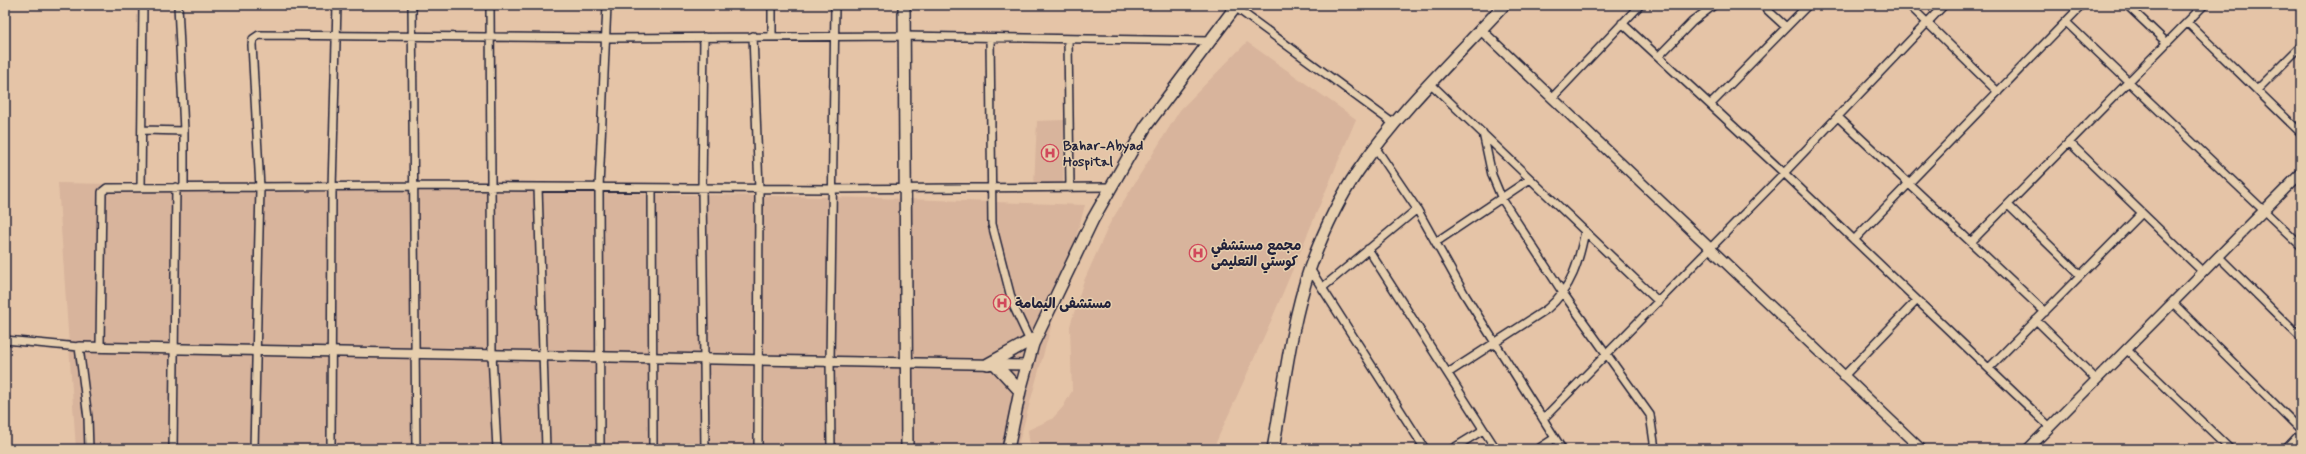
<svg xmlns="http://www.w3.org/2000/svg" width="2306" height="454" font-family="Mynerve,'Playpen Sans Arabic',sans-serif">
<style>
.built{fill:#d8b49c}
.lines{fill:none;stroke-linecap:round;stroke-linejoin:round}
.minor-casing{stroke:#22223b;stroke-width:10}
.tertiary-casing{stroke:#22223b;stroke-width:12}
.secondary-casing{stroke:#22223b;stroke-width:14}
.minor{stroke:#e6ceae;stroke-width:7}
.tertiary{stroke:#e6ceae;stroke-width:9}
.secondary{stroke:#e6ceae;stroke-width:11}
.labels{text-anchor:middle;stroke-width:3;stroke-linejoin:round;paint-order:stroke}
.poi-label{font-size:14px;font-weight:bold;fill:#22223b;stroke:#e6ceae;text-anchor:start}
</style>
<rect width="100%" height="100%" fill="#e5c4a7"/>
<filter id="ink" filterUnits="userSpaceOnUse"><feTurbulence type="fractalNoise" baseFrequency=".025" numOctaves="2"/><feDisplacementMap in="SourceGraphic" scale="8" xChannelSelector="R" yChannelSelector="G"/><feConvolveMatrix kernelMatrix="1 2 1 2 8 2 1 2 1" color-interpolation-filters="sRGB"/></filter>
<g filter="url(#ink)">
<!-- built -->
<path class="built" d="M1247 42 1356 119 1271 321 1213 449H1030L1028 430 1052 419 1063 407 1072 391 1070 326 1083 283 1110 223 1180 110Z
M1064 120 1063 184 1034 185 1037 121Z
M58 183 876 198 1085 205 1017 449H76Z"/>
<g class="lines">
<defs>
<path id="minor" d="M178 5 184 131V187
M412 5 416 449
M490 5 492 354 497 449
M1762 5 1786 27
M1909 5 1998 92
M2127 5 2166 42
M1235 7 1394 124
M2066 22 2301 246
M2187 22 2301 133
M1622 23 1784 173 2050 427
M753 36 759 189 758 449
M772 36V5
M704 37 702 188 705 449
M990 38 992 224 1013 305 1030 341
M1068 40 1070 188
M1659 56 1692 22 1714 5
M1430 83 1659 302
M2257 90 2301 46
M1552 98 1640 5
M1711 104 1808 5
M1838 117 2045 312
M143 130 184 131
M1483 133 1492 175 1502 199 1563 293 1650 415 1655 449
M2069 142 2203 272
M1375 147 1417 209 1465 295 1562 449
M141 187 143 5
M538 187 546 449
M652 188 653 449
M2008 205 2080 275
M1854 240 2082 5
M1972 241 2204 5
M1436 242 1530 179
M1368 249 1496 449
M2218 256 2301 338
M1310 269 1425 449
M1322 288 1417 209
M2173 303 2301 430
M2036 320 2096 379
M5 340 79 347 88 418 89 449
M100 346 102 192 107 188 413 186 831 189 1110 187
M2126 349 2230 449
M1989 368 2142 213
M1448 373 1547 309C1572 288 1579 261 1585 231
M1843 377 1917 300
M1543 419 1784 173 1944 5
M173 449 176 187
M254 449 260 188 252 45 253 39 259 35 606 38 904 36 1209 41
M331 449 332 188 337 5
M600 449 599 187 607 5
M831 449 830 362 835 5
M1452 449 1483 430
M1538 449 1555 438
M2286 449 2301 433"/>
<path id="tertiary" d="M1481 30 1921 449
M79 347 1026 365
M2028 449 2301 173"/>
<path id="secondary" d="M904 5 907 449
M988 364 1035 338
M995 364 1020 391
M1008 449 1020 391 1033 344 1093 219 1146 126 1237 5
M1273 449C1284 389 1290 326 1310 268 1322 235 1338 200 1358 171 1400 110 1454 59 1504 5"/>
</defs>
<!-- minor casing -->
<use href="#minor" class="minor-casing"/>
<!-- tertiary casing -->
<use href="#tertiary" class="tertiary-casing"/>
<!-- secondary casing -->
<use href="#secondary" class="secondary-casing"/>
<!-- minor -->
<use href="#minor" class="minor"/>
<!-- tertiary -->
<use href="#tertiary" class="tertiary"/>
<!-- secondary -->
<use href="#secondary" class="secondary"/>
</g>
</g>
<!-- icons -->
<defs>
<symbol id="hospital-ring" viewBox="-11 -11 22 22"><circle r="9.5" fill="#e6ceae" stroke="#d1495b" stroke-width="1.5"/><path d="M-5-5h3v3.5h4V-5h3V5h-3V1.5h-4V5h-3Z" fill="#d1495b"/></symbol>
</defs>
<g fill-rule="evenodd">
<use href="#hospital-ring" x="1040" y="143" width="20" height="20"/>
<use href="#hospital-ring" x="1188" y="243" width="20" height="20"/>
<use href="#hospital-ring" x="992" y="293" width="20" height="20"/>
</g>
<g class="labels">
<!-- poi labels -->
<g class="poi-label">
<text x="1063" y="150">Bahar-Abyad<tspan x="1063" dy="16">Hospital</tspan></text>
<text x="1211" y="250">مجمع مستشفي<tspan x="1211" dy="16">كوستي التعليمى</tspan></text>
<text x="1015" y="308">مستشفى اليمامة</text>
</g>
</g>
<!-- margin -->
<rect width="2306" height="454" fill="none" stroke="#e6ceae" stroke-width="20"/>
<rect x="10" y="10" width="2286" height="434" fill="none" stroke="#22223b" stroke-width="1.5" filter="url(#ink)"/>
</svg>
